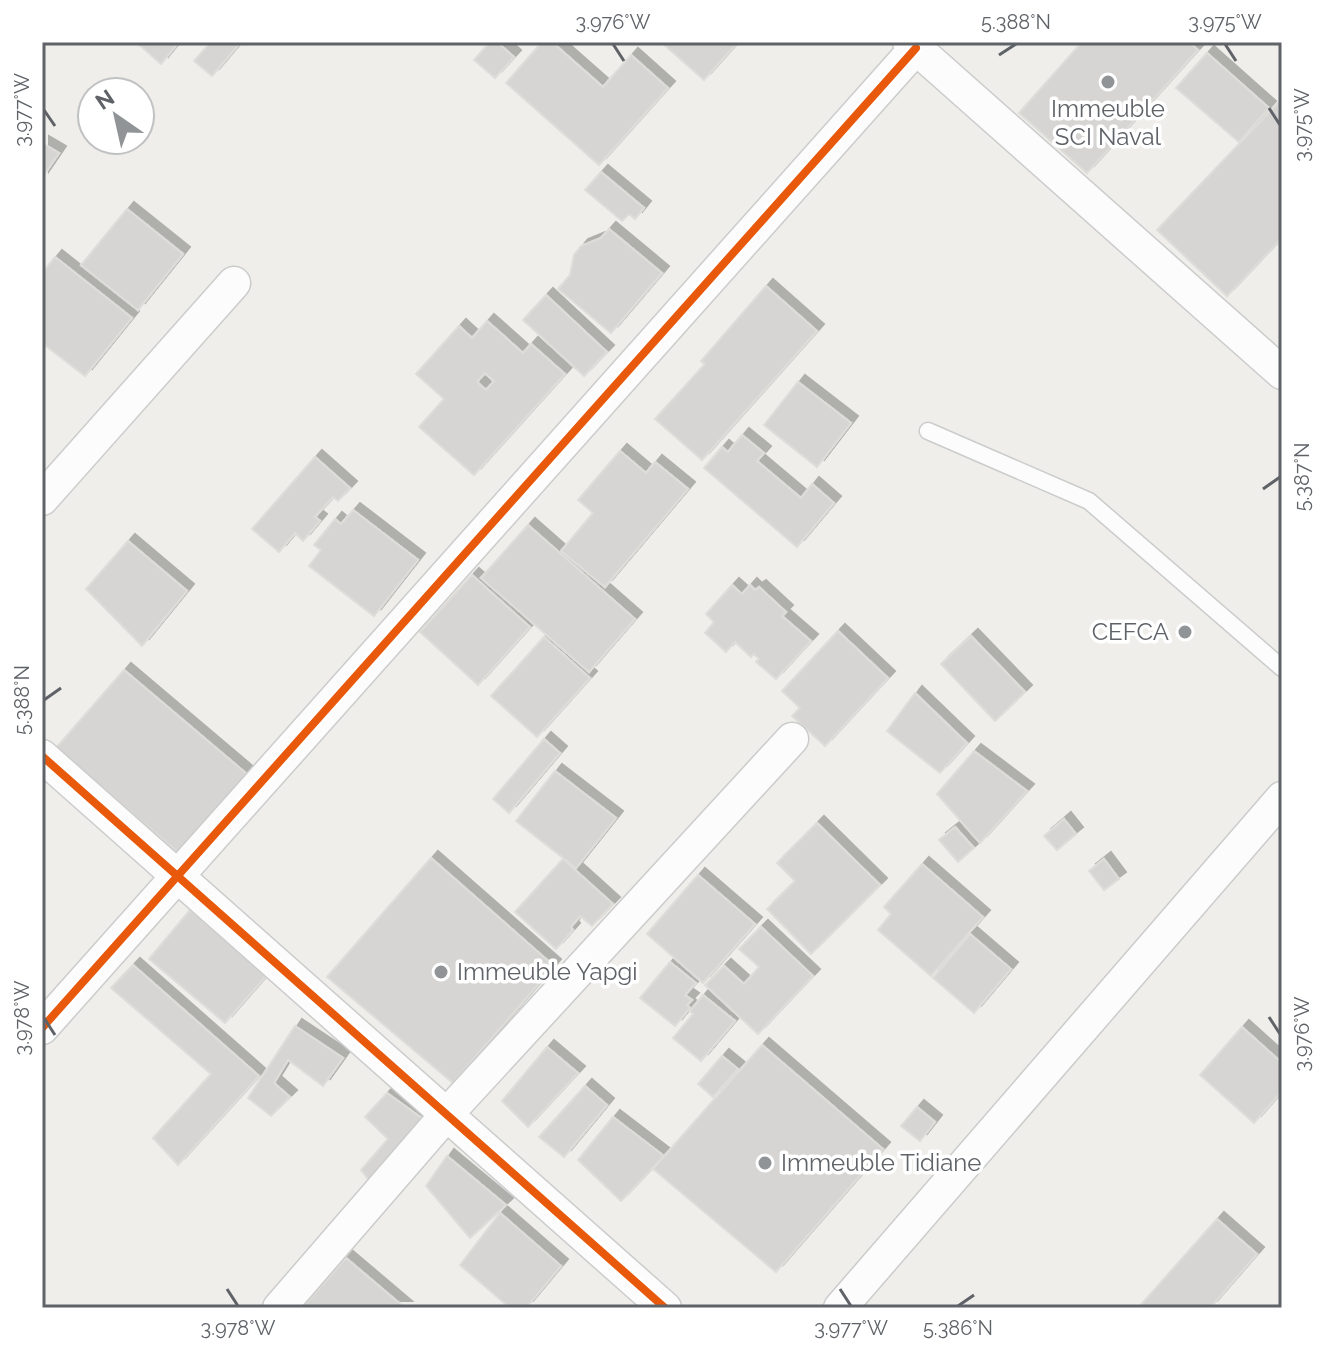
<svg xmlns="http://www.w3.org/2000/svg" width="1324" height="1350" font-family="Raleway,sans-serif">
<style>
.building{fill:#d6d5d3;stroke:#deddd9;stroke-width:2;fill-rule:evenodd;filter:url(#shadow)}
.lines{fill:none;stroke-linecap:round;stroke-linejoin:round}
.service-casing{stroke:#cbcccc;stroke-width:19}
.minor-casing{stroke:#cbcccc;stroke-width:35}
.service{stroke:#fdfcfc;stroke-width:16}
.minor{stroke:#fdfcfc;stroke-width:32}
.cycleway-casing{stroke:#fff;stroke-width:13}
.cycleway{stroke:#e8590c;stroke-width:8}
.ticks{fill:none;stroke:#5f6368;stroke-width:3}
.poi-dot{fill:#919496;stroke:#fff;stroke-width:3}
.labels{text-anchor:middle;stroke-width:7;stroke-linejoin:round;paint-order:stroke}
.poi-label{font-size:24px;fill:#5f6368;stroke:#fff;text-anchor:start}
.neatline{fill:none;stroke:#5f6368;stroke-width:3}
.ticks-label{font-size:20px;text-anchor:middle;fill:#5f6368}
</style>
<defs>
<filter id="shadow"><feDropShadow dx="7" dy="-7" stdDeviation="0" flood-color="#0004"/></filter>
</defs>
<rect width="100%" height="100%" fill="#efeeea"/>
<!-- building -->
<path class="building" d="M136 42H179L161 64Z
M211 42H241L212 76 194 61Z
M490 42H497L514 57 495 78 474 60Z
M542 42H552L603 87 631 55 668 88 599 165 506 83Z
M661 42H738L704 80Z
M1082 42H1189L1198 50 1087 173 1019 113Z
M1207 53 1269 108 1239 142 1176 88Z
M1279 102 1282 104V238L1227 296 1157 230Z
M42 143 59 153 42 178Z
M601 172 644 208 635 219 629 214 622 221 585 190Z
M127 209 183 254 138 310 81 265Z
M609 229 662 273 611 333 558 289 570 275 574 255 581 246 601 238Z
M55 257 132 318 85 376 42 343V273Z
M766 286 817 331 702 460 655 419 705 364 701 361Z
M546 295 607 352 584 376 523 320Z
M487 321 523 353 531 344 565 374 474 475 419 427 444 399 416 374 459 326 472 338ZM485 373 494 381 486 390 477 382Z
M798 382 851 423 817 467 764 425Z
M742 435 764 453 757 461 801 498 812 484 834 503 797 547 704 468 722 447 728 452Z
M620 451 646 473 655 462 688 489 605 587 561 551 593 513 578 500Z
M315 457 350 488 338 501 333 497 315 517 320 521 303 541 295 533 279 552 252 529Z
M353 510 418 560 374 616 309 566 321 550 314 545 335 519 341 524Z
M528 525 635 619 589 672 481 578Z
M128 541 187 591 142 646 86 589Z
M472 575 530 627 478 685 420 632Z
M732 585 742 594 750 585 755 590 759 587 786 612 782 616 811 641 776 679 756 662 759 659 754 654 751 657 735 642 726 652 705 633 714 622 706 614Z
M838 631 888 678 825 746 792 716 800 708 782 691Z
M971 636 1025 692 995 721 941 664Z
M544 637 590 678 537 737 491 696Z
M124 670 248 775 180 854 56 748Z
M915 693 967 743 940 773 887 731Z
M544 739 560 753 509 813 493 799Z
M974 751 1027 791 980 843 937 794Z
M555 771 616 818 576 868 516 821Z
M1064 819 1076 834 1057 850 1044 836Z
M817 823 880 885 811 954 767 909 795 881 777 863Z
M955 827 974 848 958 862 939 840Z
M431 858 554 966 453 1083 327 977Z
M563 859 613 904 592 926 580 916 571 927 573 930 556 949 515 912Z
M1104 859 1119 879 1104 890 1089 871Z
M922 864 983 917 931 976 878 930 891 914 884 907Z
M698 875 755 924 703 983 647 934Z
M190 910 267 975 225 1023 149 959Z
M761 927 813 976 758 1034 705 985 724 966 744 984 759 967 739 949Z
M970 934 1011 969 974 1013 933 978Z
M670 962 696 983 685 995 692 1000 687 1005 690 1008 675 1026 640 998Z
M133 965 259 1076 178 1165 153 1138 211 1074 111 988Z
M703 995 735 1021 701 1061 673 1038 693 1014 690 1011Z
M295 1026 343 1058 323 1086 288 1060 274 1083 290 1097 271 1116 248 1098Z
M1242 1027 1282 1063V1091L1254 1123 1200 1075Z
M762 1045 883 1149 776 1272 653 1169Z
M547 1047 578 1073 528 1127 502 1101Z
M722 1056 738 1069 713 1097 698 1084Z
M585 1086 607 1105 564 1157 539 1137Z
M387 1093 427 1122 372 1184 361 1170 388 1139 365 1117Z
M917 1107 935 1122 920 1141 901 1126Z
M613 1117 664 1156 621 1201 578 1160Z
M447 1156 506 1205 470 1238 426 1186Z
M500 1213 561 1266 526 1308H510L460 1265Z
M1217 1219 1257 1254 1210 1308H1138Z
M346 1258 405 1308H302Z"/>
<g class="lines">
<defs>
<path id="service" d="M928 431 1089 501 1282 668"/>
<path id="minor" d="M909 42 1282 373
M42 499 234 283
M42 756 665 1308
M42 1028 916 48
M279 1308 447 1114 792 739
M840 1308 1282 798"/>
</defs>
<!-- service casing -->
<use href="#service" class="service-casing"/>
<!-- minor casing -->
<use href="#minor" class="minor-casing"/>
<!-- service -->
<use href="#service" class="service"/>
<!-- minor -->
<use href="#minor" class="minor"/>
<defs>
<path id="cycleway" d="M42 756 665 1308
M42 1028 916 48"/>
</defs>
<!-- cycleway casing -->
<use href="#cycleway" class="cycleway-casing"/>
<!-- cycleway -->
<use href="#cycleway" class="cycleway"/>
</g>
<!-- ticks -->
<path class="ticks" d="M613 44 624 61M1225 44 1236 61M999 55 1016 44M1269 108 1280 125M44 110 55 126M1263 489 1280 477M44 700 61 688M1269 1017 1280 1034M44 1018 55 1035M227 1289 238 1306M840 1289 851 1306M958 1306 974 1295"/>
<!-- markers -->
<g class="poi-dot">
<circle cx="1108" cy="82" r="8"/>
<circle cx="1185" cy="632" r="8"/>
<circle cx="441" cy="972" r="8"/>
<circle cx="765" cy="1163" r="8"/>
</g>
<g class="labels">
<!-- poi labels -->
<g class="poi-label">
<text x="1108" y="117" text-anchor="middle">Immeuble<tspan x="1108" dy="28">SCI Naval</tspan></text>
<text x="1169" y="640" text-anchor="end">CEFCA</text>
<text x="457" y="980">Immeuble Yapgi</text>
<text x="781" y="1171">Immeuble Tidiane</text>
</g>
</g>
<!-- border -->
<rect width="1324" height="1350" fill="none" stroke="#ffffff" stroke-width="88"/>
<!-- north arrow -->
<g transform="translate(116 116) rotate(326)"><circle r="38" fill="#ffffff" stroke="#bfc1c3" stroke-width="2"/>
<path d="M0-6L14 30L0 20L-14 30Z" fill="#919496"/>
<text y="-12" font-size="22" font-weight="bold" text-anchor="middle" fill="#5f6368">N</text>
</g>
<rect x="44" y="44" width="1236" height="1262" class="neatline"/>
<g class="ticks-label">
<text x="613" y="29">3.976°W</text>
<text x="1016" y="29">5.388°N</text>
<text x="1225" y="29">3.975°W</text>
<text transform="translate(22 110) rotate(-90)" y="7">3.977°W</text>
<text transform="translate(1302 125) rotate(-90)" y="7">3.975°W</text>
<text transform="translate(1302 477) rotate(-90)" y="7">5.387°N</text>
<text transform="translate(22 700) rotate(-90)" y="7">5.388°N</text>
<text transform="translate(22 1018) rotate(-90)" y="7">3.978°W</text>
<text transform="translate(1302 1034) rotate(-90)" y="7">3.976°W</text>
<text x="238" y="1335">3.978°W</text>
<text x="851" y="1335">3.977°W</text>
<text x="958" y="1335">5.386°N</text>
</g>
</svg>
